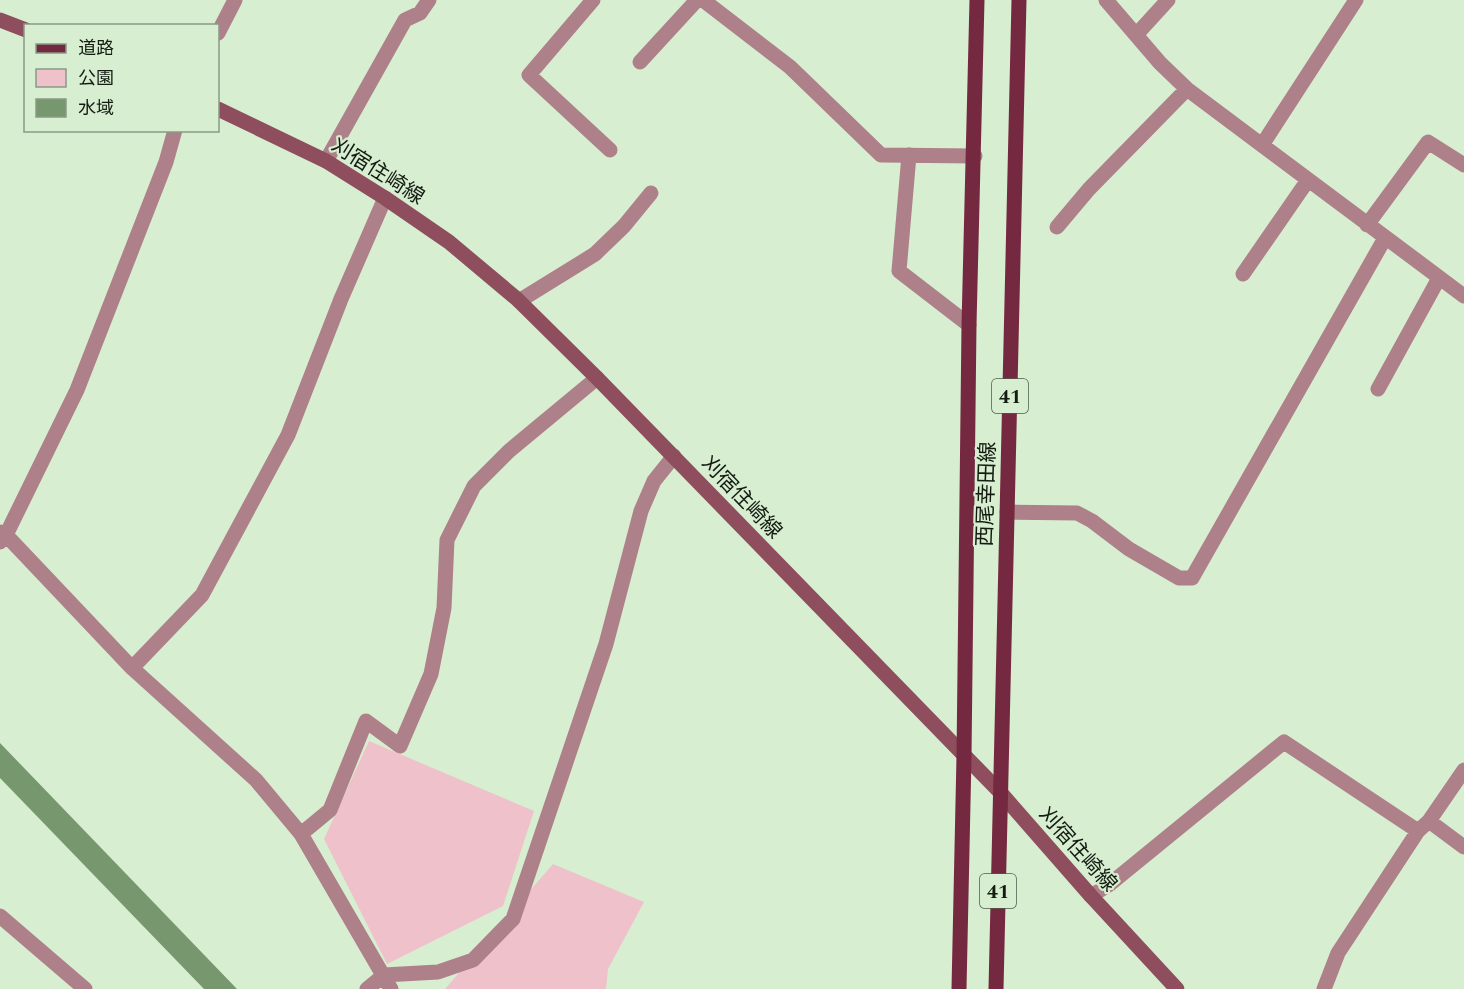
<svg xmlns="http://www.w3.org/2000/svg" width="1464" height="989" font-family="Spectral,'Noto Sans JP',serif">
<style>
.green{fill:#efc2cb}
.water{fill:#77976f}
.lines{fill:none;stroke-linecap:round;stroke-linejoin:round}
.minor{stroke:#ae808a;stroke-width:15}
.secondary{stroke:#8e4e5e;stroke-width:15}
.primary{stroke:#752940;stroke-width:15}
.labels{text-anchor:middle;stroke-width:4.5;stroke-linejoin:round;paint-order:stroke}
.shield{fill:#d7eed1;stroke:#4e5b4b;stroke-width:1.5}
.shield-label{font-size:20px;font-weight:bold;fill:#141c12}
.street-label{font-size:21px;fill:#141c12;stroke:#d7eed1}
</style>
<rect width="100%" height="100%" fill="#d7eed1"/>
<!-- green -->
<path class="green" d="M369 741 534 811 503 906 387 964 324 839Z
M553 864 644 902 608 969 606 989H445Z"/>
<!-- water -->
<path class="water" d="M0 743 237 989H204L0 778Z"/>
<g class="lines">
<!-- minor -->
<path class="minor" d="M593 0 529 75 610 150
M703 0 790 67 881 155 975 156
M1106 0 1160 63 1187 89 1464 296
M218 33 235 0
M1136 35 1168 0
M640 62 697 0
M1262 145 1356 0
M909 155 899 271 969 325
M326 161 405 20 420 13 429 0
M1367 225 1428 142 1464 165
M1057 227 1089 189 1187 89
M1243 274 1308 180
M519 301 595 254 624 226 651 193
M1378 389 1439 278
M1007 512 1077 513 1092 521 1129 549 1179 578H1192L1385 238
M0 532 6 535 132 668 256 780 301 834 391 989
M0 542 6 535 77 390 166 162 175 130
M132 668 202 595 288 435 341 299 385 198
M1429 821 1464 847
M301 834 330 810 366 721 400 746 431 674 444 608 447 540 474 486 509 451 597 378
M1091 896 1110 884 1284 742 1418 831
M0 916 85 989
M367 989 384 975 438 972 473 960 513 919 606 644 641 511 654 481 674 456
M1324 989 1338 953 1418 831 1429 821 1464 770"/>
<!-- secondary -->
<path class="secondary" d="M0 20 26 30
M218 109 326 161 385 198 449 242 517 299 597 378 1000 792 1091 896 1177 989"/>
<!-- primary -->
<path class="primary" d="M959 989 964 756 969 325 977 0
M996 989 1019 0"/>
</g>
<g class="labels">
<!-- shield labels -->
<g class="shield">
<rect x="992" y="379" width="36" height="34" rx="4.5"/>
<rect x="980" y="874" width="36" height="34" rx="4.5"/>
</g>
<g class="shield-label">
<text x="1010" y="403">41</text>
<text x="998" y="898">41</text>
</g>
<!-- street labels -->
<g class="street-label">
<text transform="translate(378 171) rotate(32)" y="7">刈宿住崎線</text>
<text transform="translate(986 494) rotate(-88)" y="7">西尾幸田線</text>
<text transform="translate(742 497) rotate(46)" y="7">刈宿住崎線</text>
<text transform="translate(1078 849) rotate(48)" y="7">刈宿住崎線</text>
</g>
</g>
<!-- legend -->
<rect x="24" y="24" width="195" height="108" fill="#d7eed1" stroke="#899a85" stroke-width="1.5"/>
<rect x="36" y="44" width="30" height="9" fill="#752940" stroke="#899a85" stroke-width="1.5"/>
<text x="78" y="54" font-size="18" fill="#141c12">道路</text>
<rect x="36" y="69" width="30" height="18" fill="#efc2cb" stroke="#899a85" stroke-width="1.5"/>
<text x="78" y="84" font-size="18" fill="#141c12">公園</text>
<rect x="36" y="99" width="30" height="18" fill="#77976f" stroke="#899a85" stroke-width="1.5"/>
<text x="78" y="114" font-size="18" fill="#141c12">水域</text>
</svg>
